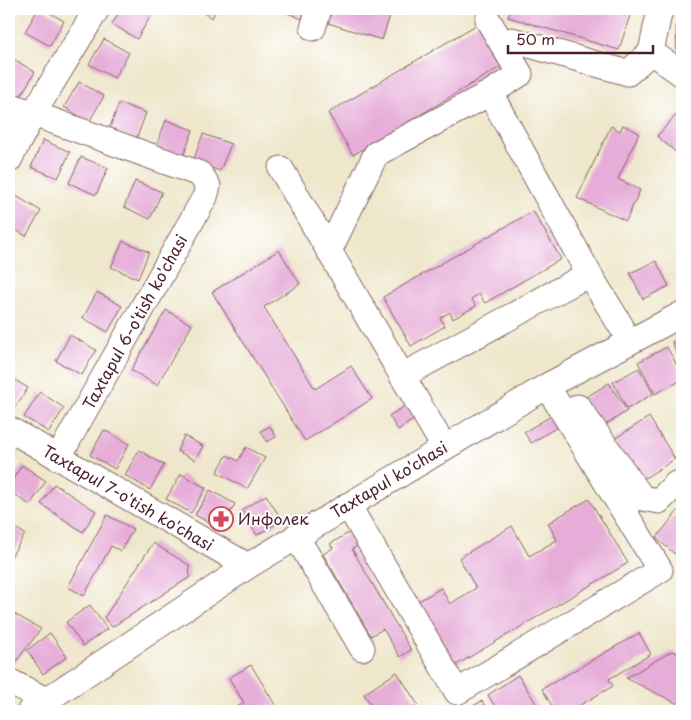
<svg xmlns="http://www.w3.org/2000/svg" width="691" height="720" font-family="'Playpen Sans',sans-serif">
<style>
.building{fill:#e6add8}
.lines{fill:none;stroke-linecap:round;stroke-linejoin:round}
.minor-casing{stroke:#846563;stroke-width:27}
.minor{stroke:#fff;stroke-width:25}
.labels{text-anchor:middle;stroke-width:4;stroke-linejoin:round;paint-order:stroke}
.street-label{font-size:16px;fill:#4a1f2b;stroke:#fff}
.poi-label{font-size:16px;fill:#4a1f2b;stroke:#fff;text-anchor:start}
</style>
<rect width="100%" height="100%" fill="#fff"/>
<filter id="ink" filterUnits="userSpaceOnUse"><feTurbulence type="fractalNoise" baseFrequency=".02" numOctaves="2"/><feDisplacementMap in="SourceGraphic" scale="10" xChannelSelector="R" yChannelSelector="G"/><feConvolveMatrix kernelMatrix="1 2 1 2 8 2 1 2 1" color-interpolation-filters="sRGB"/></filter>
<filter id="wash" filterUnits="userSpaceOnUse"><feTurbulence type="fractalNoise" baseFrequency=".0096" numOctaves="4" result="noise"/><feDisplacementMap in="SourceGraphic" scale="20" xChannelSelector="R" yChannelSelector="G"/><feGaussianBlur stdDeviation="1.12" result="paint"/><feColorMatrix in="noise" values="0 0 0 0 0 0 0 0 0 0 0 0 0 0 0 0 0 1.4 0 .05"/><feComposite in="paint" operator="in"/></filter>
<g filter="url(#wash)">
<rect width="100%" height="100%" fill="#efe7cc"/>
<g id="blocks">
<!-- building -->
<path class="building" d="M38 9H43L64 21 50 46 25 32Z
M121 9H144L152 14 137 39 112 24Z
M196 9H217L212 18Z
M278 9H306L302 19Z
M330 9H392L382 40 325 22Z
M511 9H632L619 50 508 17Z
M682 16V57L677 53 676 25Z
M481 22 505 64 353 155 328 113Z
M104 39 129 53 114 78 89 64Z
M10 57 35 72 20 97 9 90Z
M79 82 104 96 89 122 64 107Z
M119 103 146 113 136 140 109 130Z
M677 114 682 119V152L679 155 657 136Z
M166 120 193 130 183 157 156 147Z
M623 125 639 133 618 179 640 190 626 221 577 198 611 126 620 131Z
M203 134 231 144 220 171 193 161Z
M43 140 70 152 58 178 31 167Z
M81 157 108 168 96 195 69 183Z
M135 181 162 192 150 219 124 207Z
M16 196 41 211 26 236 9 226V208Z
M533 211 561 259 485 303 479 294 471 299 476 306 453 319 450 312 440 318 445 326 411 346 383 297Z
M123 241 149 252 138 279 111 267Z
M279 250 300 284 264 307 315 389 351 366 372 399 305 441 212 292Z
M9 251 15 255 9 265Z
M656 261 669 286 643 299 630 273Z
M97 292 122 306 108 332 83 318Z
M166 310 192 325 157 385 131 370Z
M70 335 96 350 82 375 56 361Z
M682 338V366L672 342Z
M667 347 682 375V380L655 394 638 362Z
M639 368 653 394 627 409 613 382Z
M9 376 28 388 12 412 9 410Z
M609 383 627 411 599 429 580 401Z
M40 392 64 408 49 432 24 417Z
M408 404 416 418 398 430 389 416Z
M553 415 559 426 531 443 524 432Z
M649 417 675 459 637 483 611 441Z
M270 426 276 437 267 442 261 431Z
M104 430 129 444 115 469 90 455Z
M184 436 203 446 195 460 177 451Z
M246 447 265 458 247 489 217 472 227 455 238 461Z
M139 450 164 465 150 490 125 475Z
M22 465 46 481 30 505 9 491V485Z
M181 474 206 488 191 513 166 499Z
M54 484 96 511 83 532 41 504Z
M210 490 235 504 221 529 195 515Z
M266 495 282 520 257 535 242 510Z
M589 499 628 563 448 670 410 606 441 588 450 604 476 588 459 558 512 526 529 556 557 540 548 523Z
M682 506V560L656 538Z
M107 515 133 529 121 551 111 546 84 596 68 587Z
M9 524 25 534 9 560Z
M350 532 359 545 352 549 411 650 400 657 383 629 371 636 323 554 333 548 330 544Z
M153 543 189 565 190 577 112 627 104 618Z
M90 605 107 629 83 646 66 622Z
M9 611 41 629 15 663 9 659Z
M50 633 67 657 43 674 27 650Z
M639 633 651 654 609 679 613 686 570 711H555L542 689Z
M672 651 682 655V706L626 678Z
M251 665 279 711H230L244 703 229 678Z
M397 672 418 705 409 711H375L364 694Z
M518 675 541 711H498L488 695Z
M482 701 488 711H464Z"/>
</g>
</g>
<g filter="url(#ink)">
<use href="#blocks" fill-opacity="0" stroke="#846563" stroke-width="1"/>
<g class="lines">
<defs>
<path id="minor" d="M660 9 651 52 682 74
M488 20 520 74 490 93
M313 28 319 9
M512 40 628 73 651 52
M9 105 200 174 208 186 205 197 58 458
M9 160 33 114 97 9
M281 169 444 447
M329 251 376 154 490 93 589 274 402 376
M589 274 621 326
M578 407 642 498 659 501 676 484
M9 429 248 566
M348 505 457 692 660 570 547 386
M296 536 362 648
M9 681 46 700
M30 711 248 566 547 386 682 314"/>
</defs>
<!-- minor casing -->
<use href="#minor" class="minor-casing"/>
<!-- minor -->
<use href="#minor" class="minor"/>
</g>
</g>
<!-- icons -->
<defs>
<symbol id="pharmacy-ring" viewBox="-11 -11 22 22"><circle r="9.5" fill="#fff" stroke="#d1495b" stroke-width="1.5"/><path d="M-2-6h4v4h4v4h-4v4h-4v-4h-4v-4h4Z" fill="#d1495b"/></symbol>
</defs>
<g fill-rule="evenodd">
<use href="#pharmacy-ring" x="207" y="505" width="28" height="28"/>
</g>
<g class="labels">
<!-- street labels -->
<g class="street-label">
<text transform="translate(135 322) rotate(-61)" y="6">Taxtapul 6-o'tish ko'chasi</text>
<text transform="translate(389 480) rotate(-31)" y="6">Taxtapul ko'chasi</text>
<text transform="translate(128 498) rotate(30)" y="6">Taxtapul 7-o'tish ko'chasi</text>
</g>
<!-- poi labels -->
<g class="poi-label">
<text x="238" y="525">Инфолек</text>
</g>
</g>
<!-- margin -->
<rect width="691" height="720" fill="none" stroke="#fff" stroke-width="30"/>
<!-- scale -->
<path d="M508 45v8h145v-8" fill="none" stroke="#4a1f2b" stroke-width="2.5"/>
<text x="516" y="45" font-size="15" fill="#4a1f2b" stroke="#ffffff" stroke-width="4" paint-order="stroke">50 m</text>
</svg>
